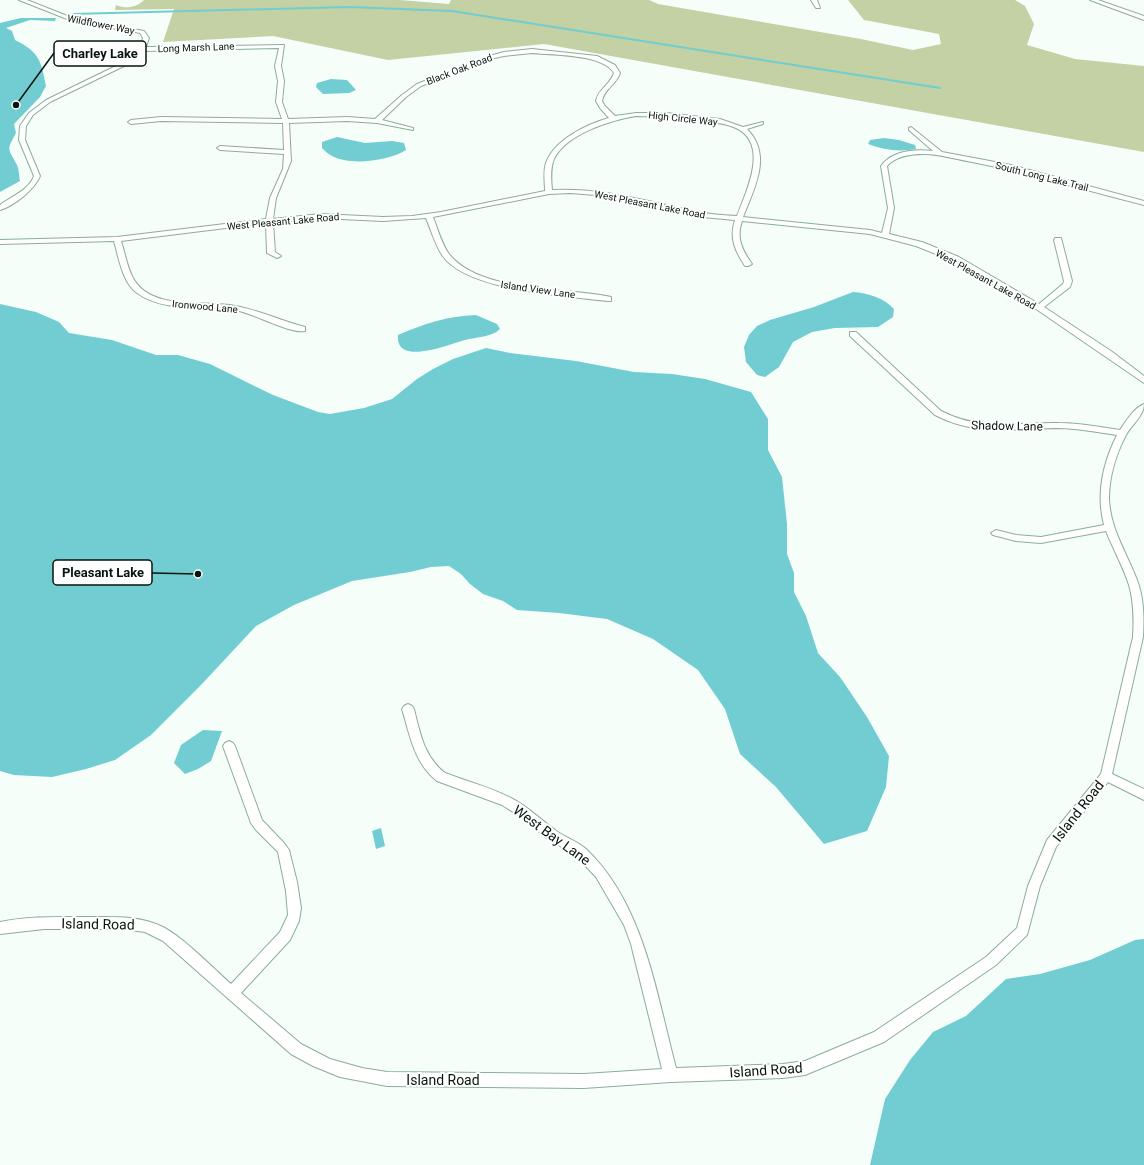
<svg xmlns="http://www.w3.org/2000/svg" width="1144" height="1165" font-family="Roboto,sans-serif">
<style>
.green{fill:#c3d1a4}
.water{fill:#71cdd1}
.lines{fill:none;stroke-linecap:round;stroke-linejoin:round}
.stream{stroke:#71cdd1;stroke-width:2}
.minor-casing{stroke:#89ae99;stroke-width:2}
.minor{fill:#fff;fill-rule:evenodd}
.labels{text-anchor:middle;stroke-width:4;stroke-linejoin:round;paint-order:stroke}
.far-street-label{font-size:10px;fill:#07150e;stroke:#fff}
.street-label{font-size:12px;fill:#07150e;stroke:#fff}
.near-street-label{font-size:14px;fill:#07150e;stroke:#fff}
.leader{fill:none;stroke:#07150e;stroke-width:1.5}
.callout-dot{fill:#07150e;stroke:#fff;stroke-width:1.5}
.callout{fill:#fff;stroke:#07150e;stroke-width:1.5}
.callout-label{font-size:13px;text-anchor:middle;font-weight:bold;fill:#07150e}
</style>
<rect width="100%" height="100%" fill="#f6fef9"/>
<!-- green -->
<path class="green" d="M144 0H400L449 4 451 0H649L658 4 861 39 913 50 941 44 939 34 864 20 848 0H1015L1025 6 1034 24 1027 45 1075 59 1144 66V152L544 44 388 60 273 36 163 42 174 9 115 10 116 5C126 9 136 8 144 0Z"/>
<!-- water -->
<path class="water" d="M21 18H56L55 21 30 20 6 28 12 31 15 40C39 52 41 60 46 86L40 97 14 124 16 133C6 151 8 148 17 165 19 169 19 176 20 181L0 192V23Z
M331 79 347 80 356 90 349 93 323 94 316 87 317 83Z
M337 137 365 143 392 141 404 143 406 150C389 161 350 166 332 156 328 154 325 151 322 148V142Z
M884 138 899 140 915 145 916 149C899 152 884 150 868 144L870 140Z
M853 292C868 293 884 298 894 309L893 317 878 327 835 328 812 332 793 342 779 367 765 377 757 375 746 362 744 347 749 335 757 326 770 320 814 307Z
M0 304 36 312 59 322 69 333 112 340 156 355H178L210 364 273 395 318 412 330 414 364 408 392 399 417 379 433 369 453 359 486 348 510 353 576 361 634 372 672 374 705 379 751 392 768 419V450L782 477 787 524V554L794 573V592L806 616 818 653 840 677 867 717 889 756 886 787 867 831 824 844 776 787 740 754 725 709 698 670 653 639 607 619 559 613 517 610 503 601 483 594 470 584 461 574 449 566 431 567 410 572 352 581 294 605 256 626 201 685 151 735 115 760 86 769 52 777 14 775 0 771Z
M476 315 497 324 500 329C492 337 476 337 465 340 450 344 395 367 398 335 423 324 448 316 476 315Z
M203 730 222 731 211 761 198 769 185 774 174 763 181 745Z
M381 828 385 846 376 849 372 831Z
M1144 939V1165H870L885 1099 910 1060 933 1032 966 1016 1006 979 1040 974 1090 960 1135 940Z"/>
<g class="lines">
<!-- stream -->
<path class="stream" d="M72 14 349 7 452 11 940 88"/>
<defs>
<path id="minor" d="M19 0H27L75 19 144 31 149 38 146 47 284 45 281 66 284 81 282 102 288 119 347 117 375 119 402 95 417 84 486 57 504 52 532 49 597 56 615 65 620 73C617 84 604 89 602 101L605 106 615 116 636 113H666L720 119 743 127 763 122V124L747 129C773 155 754 189 743 217L870 230 882 233 888 208 881 166C892 151 914 149 933 151L909 130V128L911 127 942 152 1011 165 1144 201V205C1087 191 1030 173 972 162 956 159 939 154 924 154 910 154 896 156 887 166L894 208 889 234 922 242 959 257 1039 304 1063 284 1064 281 1054 240 1055 238H1061L1072 281 1070 287 1044 307 1111 351 1144 376V383L1036 309 953 261 916 246 870 234 742 221C736 238 742 250 752 264L748 266H745C735 251 729 238 735 220L702 217 596 195 570 193 549 194 433 217C437 227 442 245 449 254 480 293 565 287 611 297V301H608C566 296 466 291 442 255 435 244 431 230 426 218L383 221 320 218 273 223 275 252 281 256 277 258 267 253 266 223 121 241C125 253 127 267 133 278 151 311 204 300 235 306 259 310 281 321 305 327V331C290 334 253 313 235 310 203 305 165 313 137 293 122 282 119 258 114 241L0 244V240L117 237 266 219 270 198 283 169 284 154 220 150 217 148 220 146 284 150 283 123 161 121 131 124 128 122 131 120 161 117 282 119 276 102 278 81 275 66 279 48 144 51 124 66 50 102 33 115 26 126 25 140 40 176C35 189 14 206 0 210V205C12 196 28 191 34 176L19 140 20 126 29 113 46 100 120 64 140 48 143 38 140 33 135 32 72 21ZM532 53C553 55 603 54 614 73 611 84 598 89 596 101L600 108 609 118C587 124 554 140 546 163 543 172 545 182 545 191L441 212 412 216 383 217 320 214 273 219 276 198 291 161 289 123 347 121 377 123 413 130V128L382 120 406 97 421 86 490 59 504 56ZM636 116C658 116 679 119 700 121 712 122 725 123 736 128 770 144 746 192 737 216 724 215 712 215 700 212 651 203 602 187 552 190 551 180 550 169 554 159 566 134 611 120 636 116Z
M811 0H817L820 8H816Z
M1090 0H1098L1144 16V20Z
M850 332H856L941 411C982 432 1016 422 1059 423 1080 423 1100 427 1120 430 1126 421 1134 408 1144 404 1144 416 1132 424 1126 435 1116 454 1109 477 1109 499 1110 529 1127 553 1137 580 1144 598 1144 617 1143 637L1112 774 1144 789V800L1108 782 1056 847 1040 886 1027 935 996 965 884 1042 805 1075 783 1078 671 1082 584 1088 387 1086 340 1077 313 1066 291 1054 163 941 145 932 122 929H44L0 934V922C28 916 57 917 85 917 112 917 139 915 163 927 185 939 212 967 231 984L280 932 288 915 286 891 278 852 256 830 251 823 223 746 225 743 229 741 233 743 235 746 262 820 284 843 289 850 297 882 301 908 299 921 290 940 241 993 301 1044 330 1059 362 1068 387 1072 584 1074 662 1069 631 944 624 925 596 877 576 856 547 838 518 815 502 805 437 781C414 763 410 735 402 709L404 706 408 704 412 706 414 709C420 733 424 757 445 773 466 781 490 787 511 798 527 806 540 819 555 830 564 837 577 841 586 849 644 904 656 993 676 1068L783 1064 805 1061 874 1032 986 957 1017 928 1028 886 1047 840 1101 774 1133 637C1134 620 1134 602 1129 585 1123 566 1113 549 1106 531L1041 543 1016 541 993 535 991 533 996 530 1016 535 1041 537 1104 525C1096 494 1103 463 1117 435 1097 432 1077 428 1056 428 1012 429 975 436 935 415L850 336Z"/>
</defs>
<!-- minor casing -->
<use href="#minor" class="minor-casing"/>
<!-- minor -->
<use href="#minor" class="minor"/>
</g>
<g class="labels">
<!-- far-street labels -->
<g class="far-street-label">
<text transform="translate(101 24) rotate(11)" y="4">Wildflower Way</text>
<text transform="translate(196 47) rotate(-2)" y="4">Long Marsh Lane</text>
<text transform="translate(459 69) rotate(-21)" y="4">Black Oak Road</text>
<text transform="translate(683 118) rotate(6)" y="4">High Circle Way</text>
<text transform="translate(1042 176) rotate(14)" y="4">South Long Lake Trail</text>
<text transform="translate(650 204) rotate(11)" y="4">West Pleasant Lake Road</text>
<text transform="translate(283 221) rotate(-5)" y="4">West Pleasant Lake Road</text>
<text transform="translate(986 279) rotate(29)" y="4">West Pleasant Lake Road</text>
<text transform="translate(538 289) rotate(8)" y="4">Island View Lane</text>
<text transform="translate(205 306) rotate(5)" y="4">Ironwood Lane</text>
</g>
<!-- street labels -->
<g class="street-label">
<text transform="translate(1007 426) rotate(1)" y="4">Shadow Lane</text>
</g>
<!-- near-street labels -->
<g class="near-street-label">
<text transform="translate(1078 811) rotate(-52)" y="5">Island Road</text>
<text transform="translate(552 835) rotate(36)" y="5">West Bay Lane</text>
<text transform="translate(98 924) rotate(1)" y="5">Island Road</text>
<text transform="translate(766 1070) rotate(-4)" y="5">Island Road</text>
<text x="443" y="1085">Island Road</text>
</g>
</g>
<!-- callouts -->
<path class="leader" d="M16 105L54 53M198 574L152 573"/>
<g class="callout-dot">
<circle cx="16" cy="105" r="4"/>
<circle cx="198" cy="574" r="4"/>
</g>
<g class="callout">
<rect x="54" y="41" width="92" height="25" rx="4"/>
<rect x="53" y="560" width="99" height="25" rx="4"/>
</g>
<g class="callout-label">
<text x="100" y="58">Charley Lake</text>
<text x="103" y="577">Pleasant Lake</text>
</g>
</svg>
